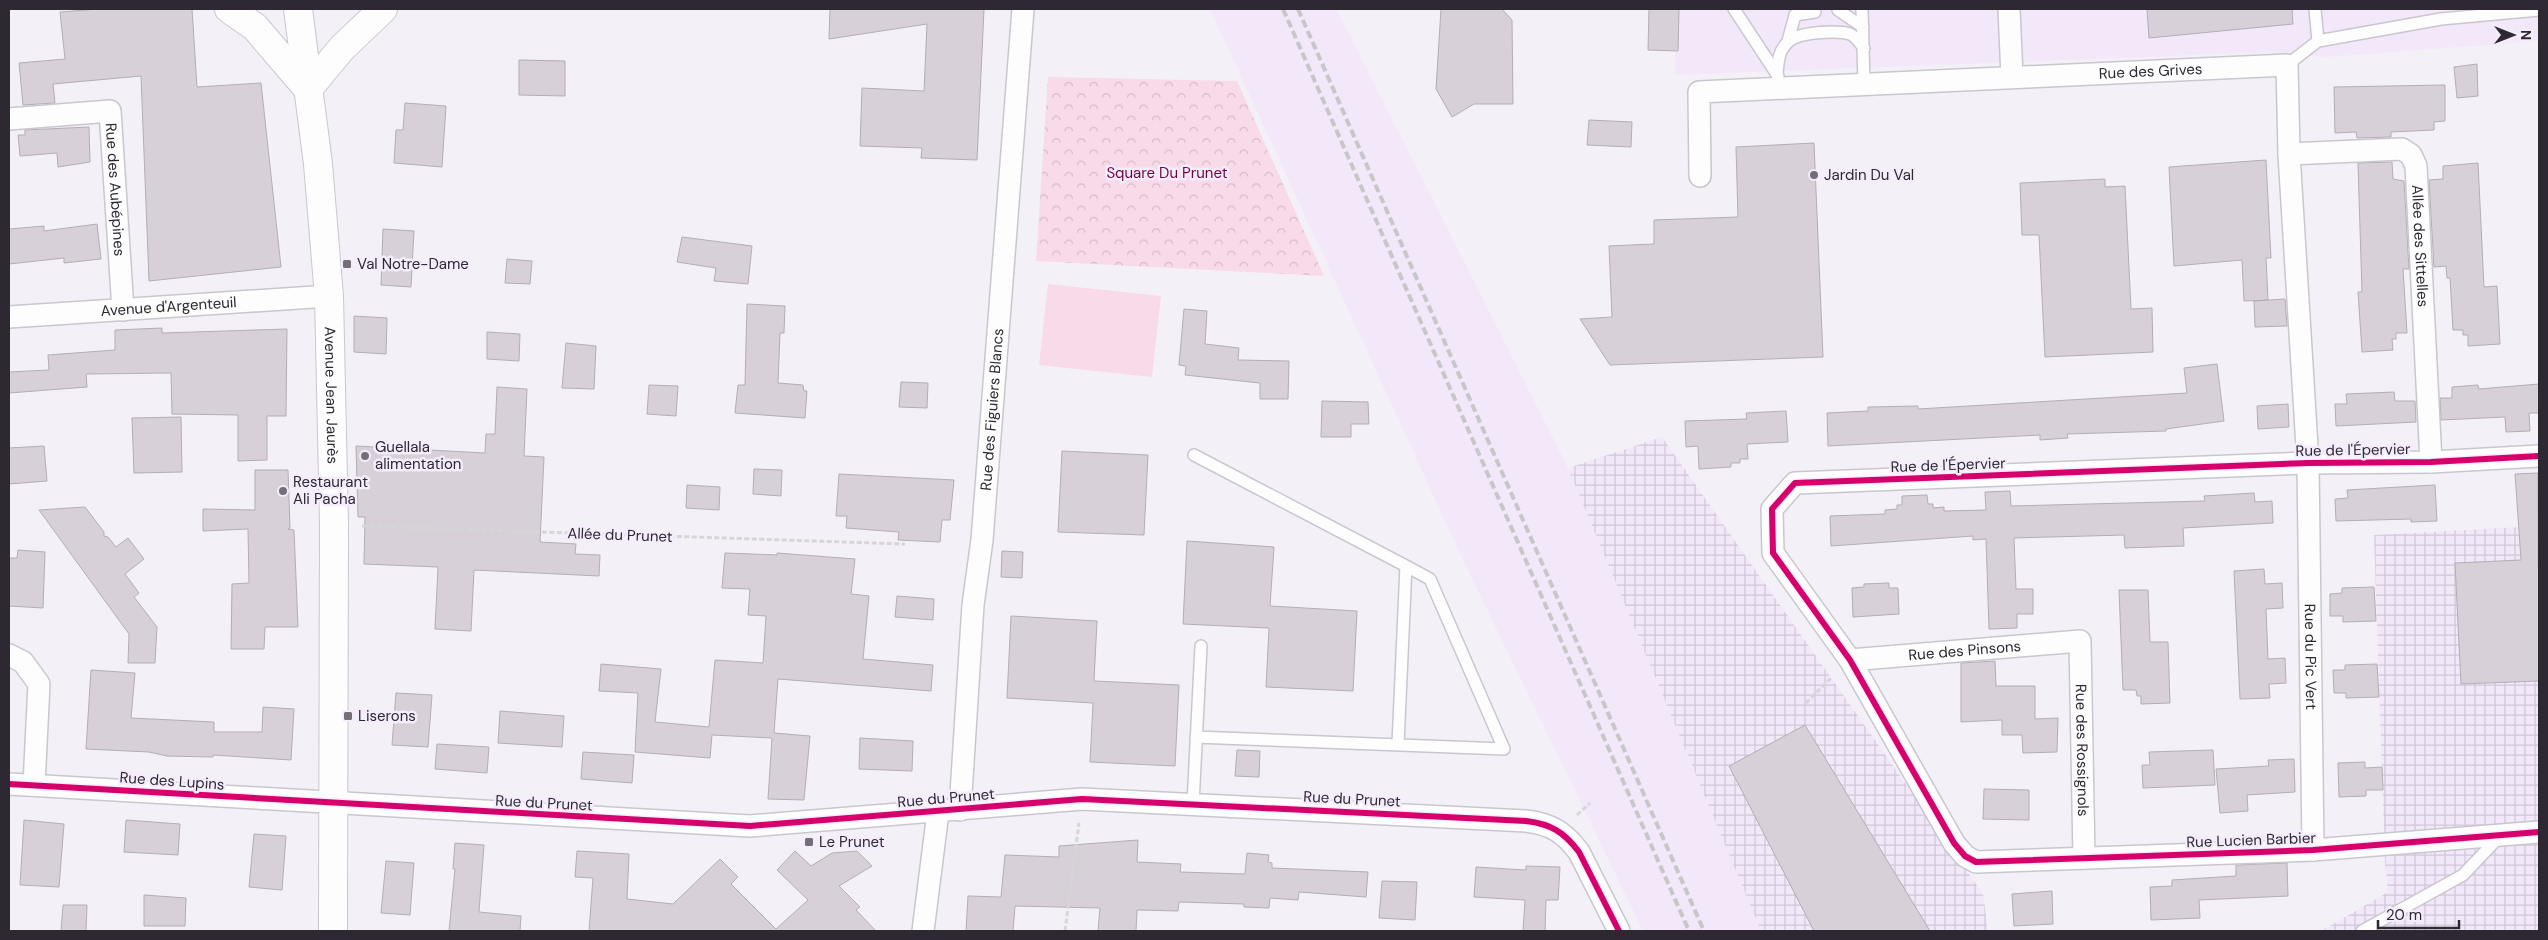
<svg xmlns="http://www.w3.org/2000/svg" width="2548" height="940" font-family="'DM Sans',sans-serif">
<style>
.built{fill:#f2e8fa}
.industrial{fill:url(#industrial-grid)}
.park{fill:url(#park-crowns)}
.garden{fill:#f8dae9}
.building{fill:#d7d0d8;stroke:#b3adb4}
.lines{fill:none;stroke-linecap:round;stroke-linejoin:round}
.lane-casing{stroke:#cac6ce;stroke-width:14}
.street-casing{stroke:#cac6ce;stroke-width:24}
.secondary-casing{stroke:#cac6ce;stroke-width:30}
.primary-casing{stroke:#cac6ce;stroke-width:30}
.path{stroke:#d6d5d7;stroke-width:3;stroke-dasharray:5 2.5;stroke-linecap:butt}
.lane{stroke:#fdfdfe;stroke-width:11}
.street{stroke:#fdfdfe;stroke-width:21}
.secondary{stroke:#fdfdfe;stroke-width:28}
.primary{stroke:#fdfdfe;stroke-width:28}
.rail{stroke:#c8c6c9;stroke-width:4;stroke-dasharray:8 4;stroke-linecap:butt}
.cycleway-casing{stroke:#f5ecfc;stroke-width:9}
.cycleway{stroke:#d6006c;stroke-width:6}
.poi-dot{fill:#736e77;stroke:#f5ecfc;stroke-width:2}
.labels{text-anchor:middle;stroke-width:5;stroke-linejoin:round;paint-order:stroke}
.street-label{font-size:15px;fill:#2d2831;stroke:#f5ecfc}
.park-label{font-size:15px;fill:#6d0442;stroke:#f5ecfc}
.poi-label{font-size:15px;fill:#2d2831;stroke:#f5ecfc;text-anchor:start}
</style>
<defs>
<pattern id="industrial-grid" width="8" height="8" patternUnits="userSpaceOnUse" patternTransform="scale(1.25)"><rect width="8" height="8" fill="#f2e8fa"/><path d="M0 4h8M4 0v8" fill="none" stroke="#d0c7d7"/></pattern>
<pattern id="park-crowns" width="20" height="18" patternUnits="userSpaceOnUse" patternTransform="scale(1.25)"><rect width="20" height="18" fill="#f8dae9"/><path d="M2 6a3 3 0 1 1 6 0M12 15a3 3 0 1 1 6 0" fill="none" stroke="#d5bbc8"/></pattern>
</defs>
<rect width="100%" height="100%" fill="#f4f0f8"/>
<!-- built -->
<path class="built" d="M1210 9H1337L1568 468 1765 931H1643L1461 556Z
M1677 9H2539V41L2327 57 2272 52 1675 75Z"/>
<!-- industrial -->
<path class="industrial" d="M1662 437 1983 894 1988 931H1761L1568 468Z
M2539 526V931H2321L2388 892 2385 862 2374 535Z"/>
<!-- park -->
<path class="park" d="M1048 77 1237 81 1324 276 1036 261Z"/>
<!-- garden -->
<path class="garden" d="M1048 284 1161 296 1152 377 1039 365Z"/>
<!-- building -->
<path class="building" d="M99 9H192L197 87 261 83 281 267 149 281 141 76 53 84 55 103 23 105 19 63 65 59 60 12Z
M830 9H984L977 160 921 158 922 148 860 146 862 88 924 91 927 24 829 39Z
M1441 9H1502L1512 20 1513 104H1474L1452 117 1436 89Z
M1649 9H1679L1678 51 1648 50Z
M2147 9H2292L2293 24 2149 38Z
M519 60 565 61V96L519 95Z
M2477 64 2478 96 2457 98 2454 67Z
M2445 85V121L2434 122V130L2391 132V137L2357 138 2356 132 2335 133 2334 87Z
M405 103 446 106 442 167 394 163 396 130H403Z
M1589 120 1632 122 1631 147 1587 145Z
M89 127 90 162 58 167 57 153 20 156 18 135H25V130Z
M1814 143 1823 357 1610 365 1580 319 1612 317 1609 246 1654 244V220L1738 217 1736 147Z
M2266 160 2271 258H2266L2268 300 2244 301 2242 260 2174 266 2169 167Z
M2392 162 2393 179 2404 181 2409 269H2403L2407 333H2396V339H2392L2393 350 2362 352 2358 292H2362L2358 163Z
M2478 163 2484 287 2497 286 2500 344 2468 346V335H2463V330H2453L2450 278H2447L2446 266 2434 267 2429 180 2443 179V166Z
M2105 179V187L2125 186 2131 309 2152 308 2153 352 2045 357 2039 235H2022L2020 183Z
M97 224 101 259 64 263V258L9 264V229L44 226V231Z
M383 229 414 231 411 287 381 285Z
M682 237 752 246 748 284 714 281 716 268 677 262Z
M507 259 532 261 530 284 505 283Z
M2285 299 2287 326 2255 327 2254 301Z
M747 304 785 306 784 333H780L778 383 803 385 804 391H807L805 418 735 413 738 385H745Z
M1184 309 1207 311 1205 344 1239 348 1238 360 1289 361 1288 399H1260V383L1185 375 1186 366 1179 365Z
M354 316 387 318 386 354 354 352Z
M162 328V333L287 329 286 416H267V460L238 461V415L172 414 171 373 86 374 87 387 9 393V372L49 370 48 355 115 350V330Z
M487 332 520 334 519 361 487 359Z
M566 343 596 346 594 389 562 388Z
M2217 364 2224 421 2166 429V431L2067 434 2068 438 2040 440V435L1828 446 1827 413 1868 411V407L1918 406V409L2187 393 2184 368Z
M901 382 928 383 927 408 899 407Z
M2539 384V413H2529L2530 431 2506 432 2505 417 2441 420 2440 398H2452V387L2478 385 2479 389Z
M649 385 678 386 676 416 647 414Z
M497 387 527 389 524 456 544 457 540 542 576 544 575 554 600 555 599 576 474 570 471 631 435 629 438 567 364 564 365 517H358L356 446 485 453 486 434H495Z
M2394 392 2395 401H2415L2416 422 2336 426 2335 404H2347L2346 394Z
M1322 401 1368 402 1369 424H1351V437H1321Z
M2288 404 2289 427 2258 429 2257 406Z
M1786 411 1788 442 1747 444 1748 459H1740V463H1731V467L1699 469 1698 446 1686 447 1685 421 1747 419 1746 413Z
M181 417 182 472 134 473 132 418Z
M44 446 47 481 9 484V448Z
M1062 451 1148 455 1144 535 1058 532Z
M754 469 782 470 781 496 753 494Z
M255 470H288L290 528 288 529 294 530 298 627H265L264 649H231L232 584 249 583 248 529 203 531V509L255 510Z
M2538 473 2539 681 2461 684 2455 563 2521 560 2515 474Z
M839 474 954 480 950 520H942L940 542 898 540 899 532 846 528 847 516H836Z
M687 485 720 487 719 510 686 508Z
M2435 485 2437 521 2411 522V519L2336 521 2335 499 2348 498 2347 490Z
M2010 491 2011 506 2205 501 2204 496 2254 493 2255 502 2272 501 2273 523 2183 528 2184 546 2125 548 2124 535 2014 538 2016 589H2033V614H2017V628L1989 629 1986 539 1973 540V536L1831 546 1830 516 1885 514V510L1897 509V505H1902V496L1927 495 1928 504H1933V508L1944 507V511L1986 510 1985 492Z
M85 507 104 532V536L108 537 116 547 128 538 144 559 125 574 139 593 134 597 157 627 155 663H128L129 634 39 510Z
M1187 541 1274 547 1270 606 1357 611 1353 691 1266 687 1269 628 1183 624Z
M18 550 45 552 43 608 9 606V558H17Z
M1002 551 1023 552 1022 578 1001 577Z
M725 553 777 555V553L855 559 851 594 869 596 863 659 933 665 931 691 778 679 774 733 810 736 804 800 768 799 772 738 712 735 710 758 635 752 638 693 599 691 601 664 661 669 655 722 709 727 715 660 763 663 766 616 748 615 750 589 722 588Z
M2264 569 2265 584 2282 583 2283 608 2266 609 2268 659 2285 658 2286 683 2269 684 2270 698 2240 699 2234 571Z
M1889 583V588H1898L1899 614 1853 617 1852 588 1864 587V584Z
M2374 587 2376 621 2343 622V616H2330V594L2342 593V588Z
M2119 590H2148L2150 642H2168L2170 703 2141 704V696H2137L2136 690H2123Z
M897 596 934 599 933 620 895 617Z
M1011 616 1097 621 1094 681 1179 685 1175 766 1090 762 1093 703 1007 698Z
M1995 661 1996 686H2035V719L2058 718 2057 752 2023 753 2022 735H2002V720L1961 722V663Z
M2377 664 2379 697 2346 698V693H2334L2333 670H2345V665Z
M91 670 135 673 131 718 214 722V732H262L263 707 294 709 291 760 213 755V757L167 756 149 752 86 749Z
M396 693 432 695 428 747 392 745Z
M500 711 564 716 562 747 498 743Z
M1805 725 1930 931H1814L1729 766Z
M860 738 913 741 912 771 859 769Z
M437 744 489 747 487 773 435 769Z
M1237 750 1260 751 1259 777 1235 776Z
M2213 750 2215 785 2143 788 2142 765H2150L2149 752Z
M583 752 634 755 632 783 581 779Z
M2294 759 2295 792 2247 795 2248 811 2220 813 2216 769 2269 766 2268 760Z
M2365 762V768L2382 767 2383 790H2366V796L2339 797 2338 763Z
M1984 789 2029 790V820L1983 819Z
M24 820 64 824 59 887 20 885Z
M126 820 180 824 178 855 124 852Z
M254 834 286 836 282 890 249 887Z
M1138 840 1137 862 1181 864 1180 872 1245 874 1247 853 1269 855 1268 862 1272 863V868L1368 872 1366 897 1299 892 1298 900 1270 898 1269 908 1244 907V904L1179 902 1178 911 1137 910 1136 931H1098L1100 908 1015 906 1013 931H966L968 896 1001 897 1005 855 1059 857V846Z
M455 843 484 845 479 912 521 916 520 931H449L455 869H453Z
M577 851 629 854 627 899 673 904 720 859 738 877 731 884 776 929 808 900 777 870 795 851 811 866 832 853 857 851 872 866 839 886 860 907 856 910 876 931H589L593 878 575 877Z
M386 861 414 863 410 915 381 913Z
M2287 863 2288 896 2199 900 2200 918 2151 920 2150 887 2172 886V880L2236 876V865Z
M1526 866 1560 867 1558 900H1546L1545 931H1523L1525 900 1474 897 1476 867 1526 870Z
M1382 881 1417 882 1415 920 1379 918Z
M2052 891 2053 924 2014 926 2012 894Z
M144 895 186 898 185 926H144Z
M63 905H87L86 931H61Z"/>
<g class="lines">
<defs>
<path id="lane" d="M1734 9 1778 76
M1862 9 1864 84
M2315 9 2318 41
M1838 10 1863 27
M1788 41 1795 15 1815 12
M2287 65 2318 41 2441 19 2539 10
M1777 75C1778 63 1778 51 1788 42 1797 32 1837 30 1850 34 1855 36 1860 43 1864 48
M1194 455 1406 566
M1196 737 1504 749 1430 579 1406 566 1398 744
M1193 804 1201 646
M2362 931 2463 875 2499 837"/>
<g id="street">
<path d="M2009 9 2012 77"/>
<path id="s1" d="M9 119 110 111 123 310"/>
<path id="s2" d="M2289 154 2402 149 2411 155 2416 166 2431 462"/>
<path id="s3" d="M1700 176 1699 92 2287 65 2289 154 2308 463 2313 850"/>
<path id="s4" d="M9 317 329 296"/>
<path d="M2539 456 2431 462 2308 463 1795 483 1772 509 1773 553 1850 660 1954 843 1965 856 1976 862 2313 850 2539 832"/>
<path d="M9 655 23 662 39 684 34 785"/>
<path id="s5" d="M1850 660 2080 641 2084 858"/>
<path d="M9 784 750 826 1082 799 1526 821C1551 824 1564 832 1579 852L1619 931"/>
<path id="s6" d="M960 810 973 605 982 540 1023 9"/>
<path d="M923 931 938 812"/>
</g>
<g id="secondary">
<path id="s7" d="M298 9 318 164 329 296 334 525 333 931"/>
</g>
<path id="primary" d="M229 9 255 27 308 89 342 48 383 9"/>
</defs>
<!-- lane casing -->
<use href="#lane" class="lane-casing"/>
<!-- street casing -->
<use href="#street" class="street-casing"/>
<!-- secondary casing -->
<use href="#secondary" class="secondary-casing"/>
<!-- primary casing -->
<use href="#primary" class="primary-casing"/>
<!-- path -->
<path class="path" d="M362 526 905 544
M1806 703 1832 677
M1577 815 1590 803
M1065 931 1079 823"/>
<!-- lane -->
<use href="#lane" class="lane"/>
<!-- street -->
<use href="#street" class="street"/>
<!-- secondary -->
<use href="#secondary" class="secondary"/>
<!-- primary -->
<use href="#primary" class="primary"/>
<!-- rail -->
<path class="rail" d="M1283 9 1689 931
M1298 9 1704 931"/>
<defs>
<path id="cycleway" d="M2539 456 2431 462 2308 463 1795 483 1772 509 1773 553 1850 660 1954 843 1965 856 1976 862 2313 850 2539 832
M9 784 750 826 1082 799 1526 821C1551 824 1564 832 1579 852L1619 931"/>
</defs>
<!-- cycleway casing -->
<use href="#cycleway" class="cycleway-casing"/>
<!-- cycleway -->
<use href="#cycleway" class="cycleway"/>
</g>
<!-- markers -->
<g class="poi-dot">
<circle cx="1814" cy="175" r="5"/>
<rect x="342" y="259" width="10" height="10" rx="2.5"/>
<circle cx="365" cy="456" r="5"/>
<circle cx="283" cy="491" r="5"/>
<rect x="343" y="711" width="10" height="10" rx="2.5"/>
<rect x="804" y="837" width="10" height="10" rx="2.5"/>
</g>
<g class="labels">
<!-- street labels -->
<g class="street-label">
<text dy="5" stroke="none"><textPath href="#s3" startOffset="536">Rue des Grives</textPath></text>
<text dy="5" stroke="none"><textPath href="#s1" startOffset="180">Rue des Aubépines</textPath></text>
<text dy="5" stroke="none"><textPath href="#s2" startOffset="216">Allée des Sittelles</textPath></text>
<text dy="5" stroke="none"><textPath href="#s4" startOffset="160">Avenue d'Argenteuil</textPath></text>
<text dy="5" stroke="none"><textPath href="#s7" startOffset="388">Avenue Jean Jaurès</textPath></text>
<text dy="5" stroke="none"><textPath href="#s6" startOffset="402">Rue des Figuiers Blancs</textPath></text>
<text transform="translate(2353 450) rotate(-1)" y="5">Rue de l'Épervier</text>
<text transform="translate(1948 465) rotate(-2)" y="5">Rue de l'Épervier</text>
<text transform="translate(620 535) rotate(2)" y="5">Allée du Prunet</text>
<text dy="5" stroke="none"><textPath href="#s5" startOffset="115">Rue des Pinsons</textPath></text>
<text dy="5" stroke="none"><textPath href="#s3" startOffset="1265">Rue du Pic Vert</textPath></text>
<text dy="5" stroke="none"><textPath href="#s5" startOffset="340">Rue des Rossignols</textPath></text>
<text transform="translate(172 781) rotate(4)" y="5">Rue des Lupins</text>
<text transform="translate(946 798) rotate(-5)" y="5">Rue du Prunet</text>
<text transform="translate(1352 799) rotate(3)" y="5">Rue du Prunet</text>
<text transform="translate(544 803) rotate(3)" y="5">Rue du Prunet</text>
<text transform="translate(2251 840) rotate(-2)" y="5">Rue Lucien Barbier</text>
</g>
<!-- park labels -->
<g class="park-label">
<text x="1167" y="178">Square Du Prunet</text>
</g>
<!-- poi labels -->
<g class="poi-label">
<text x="1824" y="180">Jardin Du Val</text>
<text x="357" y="269">Val Notre-Dame</text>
<text x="375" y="452">Guellala<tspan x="375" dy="17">alimentation</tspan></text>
<text x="293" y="487">Restaurant<tspan x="293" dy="17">Ali Pacha</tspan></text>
<text x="358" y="721">Liserons</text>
<text x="819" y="847">Le Prunet</text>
</g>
</g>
<!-- border -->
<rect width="2548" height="940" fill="none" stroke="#2d2831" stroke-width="20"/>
<!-- north arrow -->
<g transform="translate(2513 35) rotate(90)" stroke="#f5ecfc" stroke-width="4" paint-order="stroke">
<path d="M0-4L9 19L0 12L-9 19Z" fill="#2d2831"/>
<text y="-8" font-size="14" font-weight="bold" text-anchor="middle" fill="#2d2831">N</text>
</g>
<!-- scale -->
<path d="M2378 920v8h81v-8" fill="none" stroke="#2d2831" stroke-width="2.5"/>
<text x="2386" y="920" font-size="15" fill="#2d2831" stroke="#f5ecfc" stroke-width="4" paint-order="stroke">20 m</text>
</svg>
